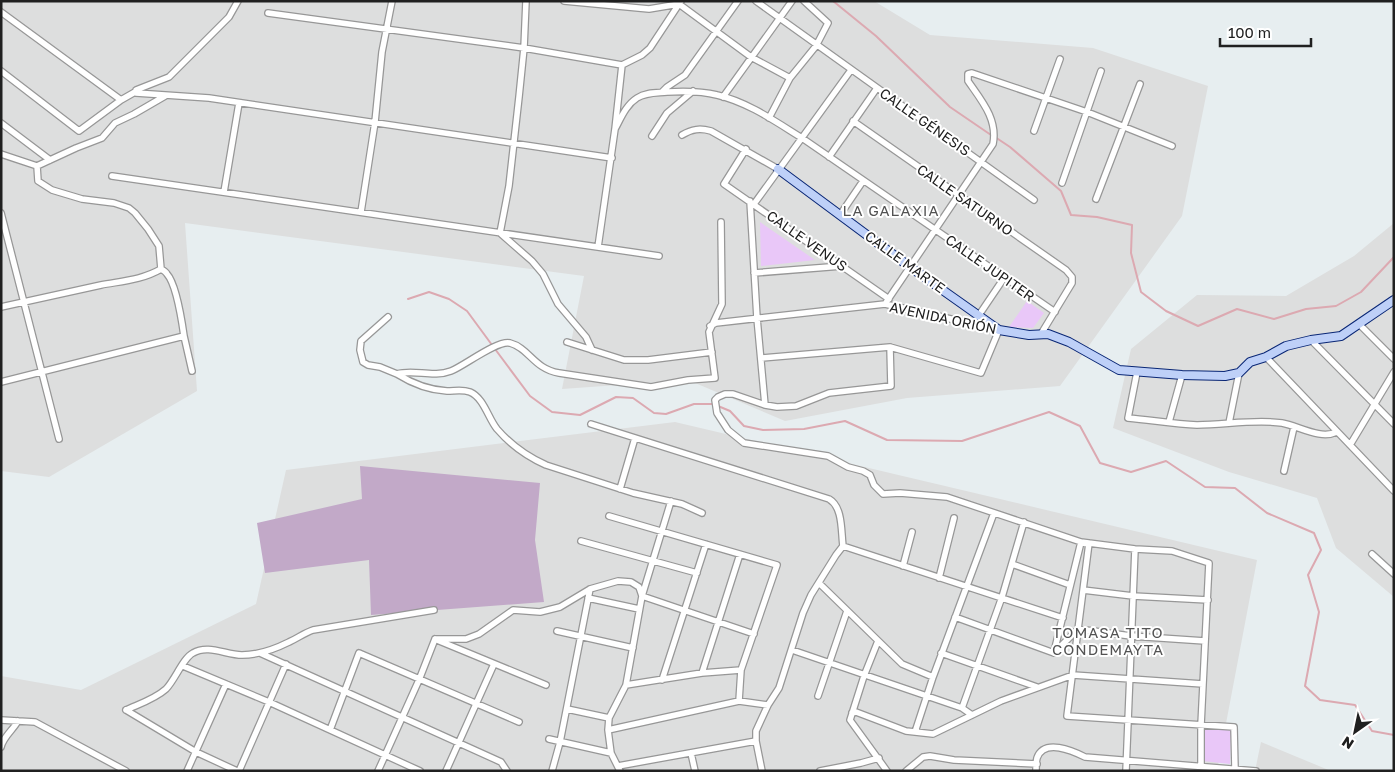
<svg xmlns="http://www.w3.org/2000/svg" width="1395" height="772" font-family="'Golos Text',sans-serif">
<style>
.residential{fill:#dddede}
.cemetery{fill:#c2a9c8}
.park{fill:#e9c7f8}
.lines{fill:none;stroke-linecap:round;stroke-linejoin:round}
.stream{stroke:#dca9b1;stroke-width:2}
.street-casing{stroke:#979797;stroke-width:8}
.secondary-casing{stroke:#092675;stroke-width:10}
.street{stroke:#fff;stroke-width:5.5}
.secondary{stroke:#bed0f8;stroke-width:8}
.labels{text-anchor:middle;stroke-width:4;stroke-linejoin:round;paint-order:stroke}
.street-label{font-size:14px;fill:#202020;stroke:#fff}
.neighbourhood-label{font-size:15px;letter-spacing:1px;fill:#535353;stroke:#fff}
</style>
<rect width="100%" height="100%" fill="#e7eef0"/>
<!-- residential -->
<path class="residential" d="M1 1H874L930 35 1093 48 1208 86 1182 216 1060 386 907 398 785 421 688 380 562 389 584 276 185 223 197 391 49 477 1 471Z
M1394 223V597L1336 548 1317 498 1229 472 1113 428 1131 349 1197 295 1286 296 1354 256Z
M675 422 1257 560 1217 771H1V676L81 690 256 604 286 470Z
M1261 742 1331 771H1255Z"/>
<!-- cemetery -->
<path class="cemetery" d="M360 466 540 483 535 540 544 602 371 615 369 560 265 573 257 523 362 499Z"/>
<!-- park -->
<path class="park" d="M760 222 815 260 761 266Z
M1027 301 1044 313 1033 328 1009 327Z
M1204 727 1231 730 1230 764 1203 761Z"/>
<g class="lines">
<!-- stream -->
<path class="stream" d="M833 1 876 36 950 107 991 135
M995 137 1010 147 1061 191 1071 215 1097 217 1132 225 1131 253 1141 292 1166 311 1198 326 1237 309 1274 319 1306 309 1336 306 1361 292 1394 257
M408 299 429 292 449 299 467 311 492 345
M495 349 530 396 552 412 580 415 616 397 633 398 654 413 666 414 694 404H713
M718 406 730 411 744 426 763 430 804 429 845 421 887 440 962 441 1049 412 1080 426 1100 463 1131 472 1166 461 1205 487 1235 488 1267 513 1314 533 1321 550 1308 575 1319 612 1305 686 1320 700 1355 705 1372 731 1394 735"/>
<defs>
<path id="street" d="M238 1 229 17 169 77 136 90V93L209 98 612 158
M526 1 524 48 519 97 509 186 500 233 532 261 543 274 558 304 586 337 592 350
M564 1 649 9 679 4 751 57 790 78
M756 1 1034 200
M1 12 121 100 135 92
M268 13 524 48 622 65 642 55 650 48 681 1
M1 71 79 131 121 100
M662 92 667 87 685 75 738 1
M723 97 792 1
M769 118 790 78 816 46 828 23 804 1
M853 121 1066 270 1072 277V283L1041 334
M1 123 50 160
M615 129C621 118 626 105 637 98 646 92 657 93 667 92 684 91 701 91 717 95 748 102 776 122 802 138L1055 312
M1034 131 1060 59
M682 135C692 129 700 128 711 131L778 169
M652 136 667 113 693 91
M746 149 724 184 889 299
M1 154 37 166
M829 157 877 88
M112 176 659 256
M1062 183 1101 71
M224 192 239 103
M1096 199 1140 84
M750 201 757 318 765 405
M754 204 851 70
M361 212 375 122 382 52 392 1
M1 213 59 439
M840 215 863 181
M598 247 615 129 622 65
M161 269 159 246 148 229 135 213 129 208 114 203 82 199 52 190 38 181 37 166 76 148 102 138 115 123 134 114 165 96
M161 269C163 270 166 272 167 274 176 284 182 322 184 336
M754 273 842 266
M885 304 993 144C998 119 981 100 968 81V74L972 73 1087 112 1172 146
M1 307C34 300 68 292 101 285 122 281 142 280 161 269
M979 315 1004 278
M388 317 361 341 360 350 363 362 368 365 380 367 397 374C414 369 433 378 451 371 464 366 497 340 510 343 529 348 534 369 559 373L651 387 688 380 715 378 709 332 722 304 721 222
M1359 324 1394 359
M710 326 716 323 885 304 999 330 981 373 890 347 761 358
M1311 340 1394 424
M567 342 624 360H648L712 352
M890 347 891 386 829 393 796 406 777 407 765 405 733 394H725L718 397 715 400 717 413 728 430 744 443 828 456 848 467 863 471 870 475 874 485 883 494 900 493 947 497 1081 542 1135 549 1172 551 1209 563 1201 725V771
M1266 357 1394 491
M1137 372 1128 418C1151 420 1174 424 1197 425 1225 425 1254 419 1282 423 1299 426 1320 440 1337 432
M397 374C413 384 428 390 447 391 455 391 462 389 470 392 484 398 488 418 497 429 510 444 528 457 546 465L633 493 682 504 702 513
M1 382 184 336 192 371
M1169 422 1182 375
M1229 423 1239 373
M591 424 829 499C843 507 841 531 843 546L836 555 811 595 803 613 779 688 768 705 756 731V741L762 771
M1350 445 1394 372
M1284 471 1294 427
M620 489 635 438
M671 501 642 596 754 634
M609 516 777 565 741 670 739 701
M581 541 697 573
M1089 543 1067 716 1234 727 1235 769
M843 546 1063 618
M1372 554 1394 574
M1012 564 1070 585
M903 566 912 532
M939 578 954 518
M819 583 902 664 933 677
M1083 590 1133 596 1208 600
M588 598 639 609
M955 617 1054 653 1078 629 1131 636 1205 641
M557 631 633 648
M435 639H466L479 634 513 610 540 612 560 607 590 589 618 581 631 582 639 587 642 596 626 685 609 718 608 730 611 753 620 771
M437 640 546 685
M878 641 864 676 850 720 887 771
M792 650 962 708 972 715
M1054 652 1081 542
M260 653 501 762 507 771
M941 653 1037 687
M183 666 269 702 420 771
M702 673 740 554
M662 680 706 544
M626 685 702 673 741 670
M818 696 847 611
M962 708 1002 597 1024 522
M567 709 609 718
M126 710C139 704 155 699 166 689 175 680 183 658 193 653 208 644 226 655 242 655 258 655 275 649 289 642 298 638 304 633 313 630L434 610
M126 710 196 752 237 771
M852 713 856 712 906 731 933 734 1001 701 1073 675 1203 684
M1 720 35 722 126 771
M330 730 359 653 519 722
M608 730 739 701 768 705
M915 732 933 677 994 513
M549 739 611 753
M1 747C3 737 13 730 18 721
M691 753 695 771
M618 766 756 741
M187 771 226 684
M239 771 286 664
M378 771 419 680 435 639
M446 771 494 664
M552 771 560 742 590 589
M820 771 861 763 879 758
M906 771 923 757 930 756 954 760 1037 764
M1036 771C1036 767 1036 762 1037 758 1044 738 1073 751 1085 757L1256 771
M1126 771 1135 549"/>
<path id="secondary" d="M778 169 910 267 999 330 1029 335 1048 334 1069 342 1119 370 1182 375 1225 376 1239 373 1250 362 1266 357 1286 346 1311 340 1341 336 1394 300"/>
</defs>
<!-- street casing -->
<use href="#street" class="street-casing"/>
<!-- secondary casing -->
<use href="#secondary" class="secondary-casing"/>
<!-- street -->
<use href="#street" class="street"/>
<!-- secondary -->
<use href="#secondary" class="secondary"/>
</g>
<g class="labels">
<!-- street labels -->
<g class="street-label">
<text transform="translate(925 122) rotate(35)" y="5">CALLE GÉNESIS</text>
<text transform="translate(965 200) rotate(35)" y="5">CALLE SATURNO</text>
<text transform="translate(807 241) rotate(35)" y="5">CALLE VENUS</text>
<text transform="translate(905 262) rotate(36)" y="5">CALLE MARTE</text>
<text transform="translate(990 268) rotate(35)" y="5">CALLE JUPITER</text>
<text transform="translate(943 318) rotate(12)" y="5">AVENIDA ORIÓN</text>
</g>
<!-- neighbourhood labels -->
<g class="neighbourhood-label">
<text x="891" y="216">LA GALAXIA</text>
<text x="1108" y="638">TOMASA TITO<tspan x="1108" dy="17">CONDEMAYTA</tspan></text>
</g>
</g>
<!-- border -->
<rect width="1395" height="772" fill="none" stroke="#202020" stroke-width="5"/>
<!-- north arrow -->
<g transform="translate(1355 732) rotate(213)" stroke="#ffffff" stroke-width="4" paint-order="stroke">
<path d="M0-4L9 19L0 12L-9 19Z" fill="#202020"/>
<text y="-8" font-size="14" font-weight="bold" text-anchor="middle" fill="#202020">N</text>
</g>
<!-- scale -->
<path d="M1220 38v8h91v-8" fill="none" stroke="#202020" stroke-width="2.5"/>
<text x="1228" y="38" font-size="15" fill="#202020" stroke="#ffffff" stroke-width="4" paint-order="stroke">100 m</text>
</svg>
